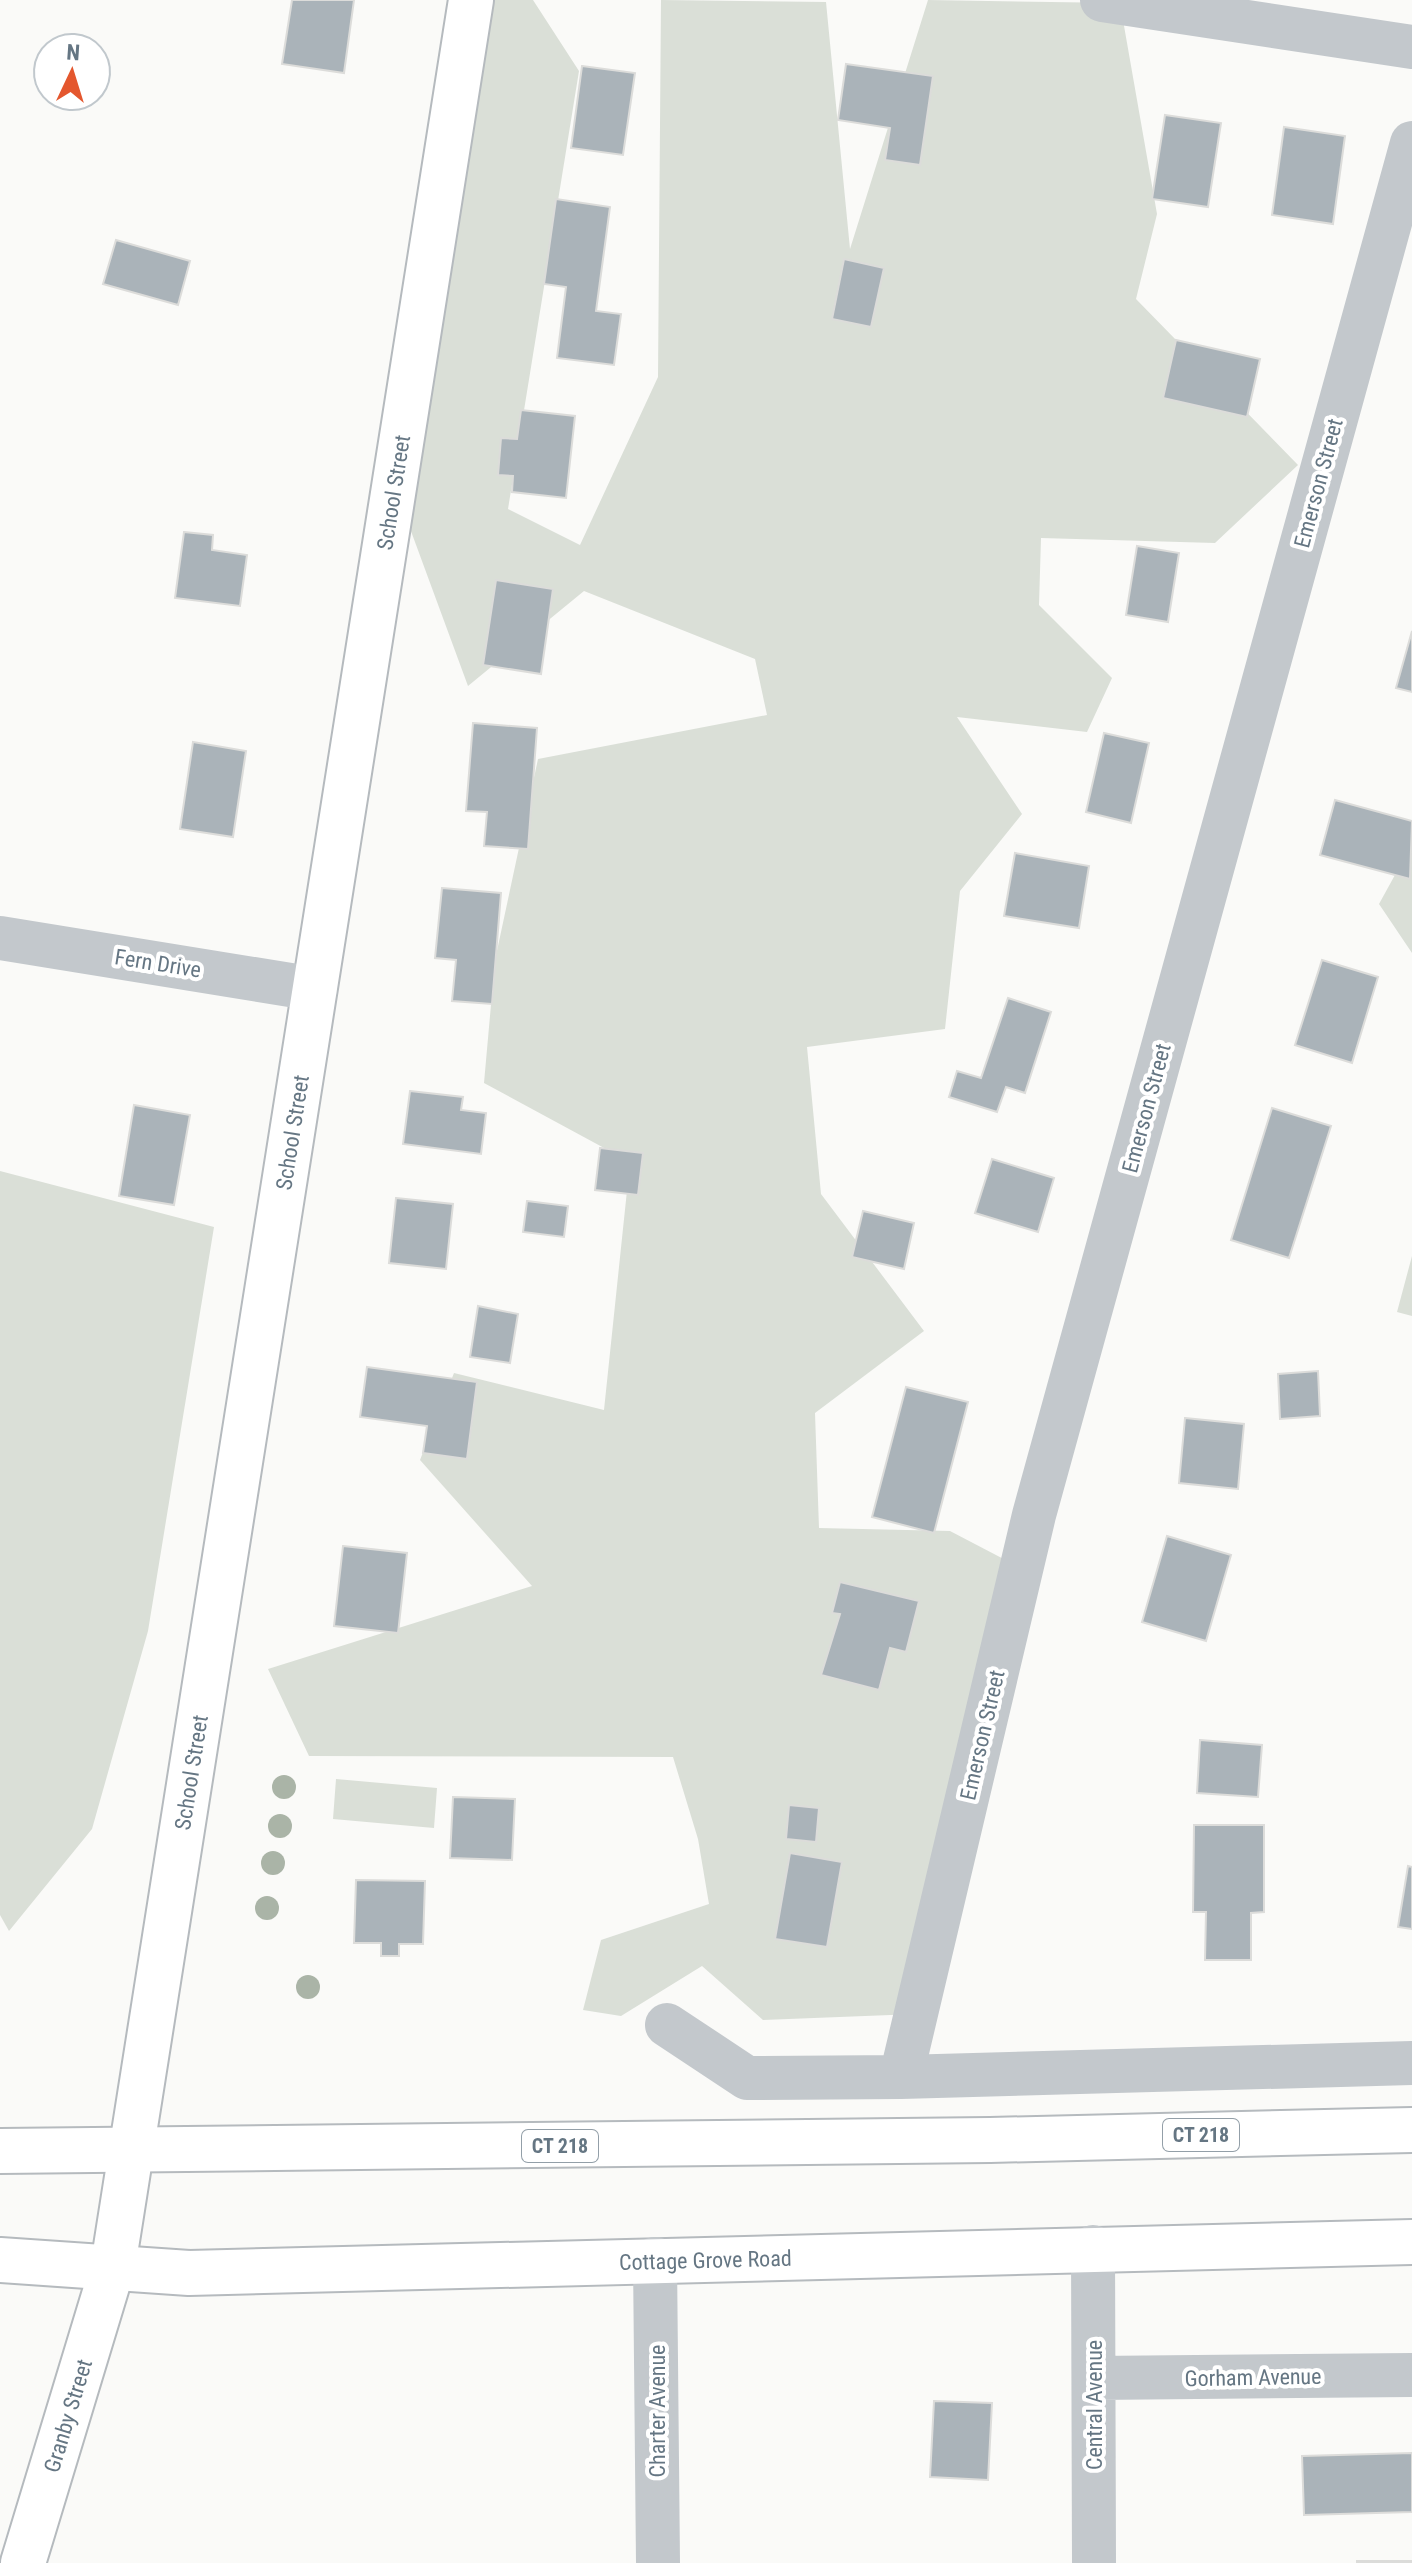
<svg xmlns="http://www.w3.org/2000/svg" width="1412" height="2563" font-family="'Roboto Condensed',sans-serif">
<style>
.green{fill:#dadfd7}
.building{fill:#aab3b9;stroke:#dcdcda;stroke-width:2}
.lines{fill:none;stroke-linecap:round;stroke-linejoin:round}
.major-casing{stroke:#b5babe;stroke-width:48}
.minor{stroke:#c3c8cc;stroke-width:44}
.major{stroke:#fff;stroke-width:44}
.tree{fill:#aab4a7}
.labels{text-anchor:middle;stroke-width:8;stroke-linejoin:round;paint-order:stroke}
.shield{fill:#fff;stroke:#939fa8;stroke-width:2}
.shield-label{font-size:20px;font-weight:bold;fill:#657683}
.street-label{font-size:22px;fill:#657683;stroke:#fff}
</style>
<rect width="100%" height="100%" fill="#fafaf8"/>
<!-- green -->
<path class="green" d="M491 0H533L579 71 508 509 580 545 658 377 661 0 826 2 850 249 928 0 1120 3 1157 214 1136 299 1298 465 1215 543 1041 538 1039 605 1112 678 1087 732 957 717 1022 814 960 891 945 1029 807 1047 821 1194 924 1331 815 1413 819 1528 950 1531 1021 1568 916 2014 763 2020 702 1966 621 2016 583 2010 601 1940 709 1904 698 1839 673 1757 309 1756 268 1669 532 1586 420 1460 454 1373 604 1410 630 1162 484 1083 495 960 538 759 767 715 755 659 584 591 468 686 394 485Z
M1412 844V953L1379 904Z
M0 1171 214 1227 148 1631 92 1829 9 1931 0 1915Z
M1412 1256V1316L1397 1312Z
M336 1779 437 1788 434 1828 333 1819Z"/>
<!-- building -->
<path class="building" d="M292 0H354L344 73 282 64Z
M846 64 933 76 920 165 885 160 890 128 838 120Z
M582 66 635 73 623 155 571 148Z
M1165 115 1221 123 1208 207 1152 199Z
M1284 127 1345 136 1333 224 1272 215Z
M556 199 610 207 596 311 621 314 614 365 557 358 566 287 544 284Z
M116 240 190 261 178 305 103 284Z
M844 259 884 268 871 327 832 319Z
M1176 340 1260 359 1247 417 1163 398Z
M521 410 575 416 566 498 512 492 513 476 498 475 501 438 517 439Z
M184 532 213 535 212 550 247 555 240 606 175 598Z
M1137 546 1179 553 1168 622 1126 615Z
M496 580 553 589 541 674 483 665Z
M1412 631V692L1396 688Z
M473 723 537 728 528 849 484 846 487 812 466 811Z
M1104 733 1149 743 1131 823 1086 812Z
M193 742 246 751 233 837 180 829Z
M1335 800 1412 821 1410 879 1320 855Z
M1015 853 1089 866 1079 928 1004 916Z
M442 888 501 893 492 1004 452 1001 456 960 435 958Z
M1322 960 1378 977 1352 1063 1295 1045Z
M1008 998 1051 1012 1025 1093 1006 1087 997 1112 949 1097 957 1071 981 1078Z
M410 1091 463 1097 461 1110 486 1113 481 1154 403 1144Z
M134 1105 190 1115 174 1205 119 1196Z
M1272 1108 1331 1126 1289 1258 1231 1240Z
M600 1148 643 1153 638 1195 595 1190Z
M992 1159 1054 1178 1038 1232 975 1213Z
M396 1198 453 1204 446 1269 389 1263Z
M527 1201 568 1206 564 1237 523 1232Z
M863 1211 914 1223 904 1269 852 1257Z
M478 1306 518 1314 510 1363 470 1357Z
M367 1367 477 1382 467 1459 423 1453 427 1426 360 1417Z
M1318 1371 1320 1416 1280 1419 1278 1374Z
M906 1387 968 1402 934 1533 872 1517Z
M1185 1418 1244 1424 1238 1489 1179 1483Z
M1167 1536 1231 1555 1206 1641 1142 1622Z
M343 1546 407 1553 398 1633 334 1626Z
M840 1582 919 1601 906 1652 890 1648 879 1690 821 1675 840 1614 832 1613Z
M1200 1740 1262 1745 1258 1797 1197 1793Z
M453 1797 515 1799 512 1860 450 1858Z
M789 1805 819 1808 816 1842 786 1839Z
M1194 1825H1264V1912L1251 1913V1960H1205L1206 1912H1193Z
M790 1853 842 1862 827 1947 775 1939Z
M1408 1866 1412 1867V1929L1398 1927Z
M356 1880 425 1881 423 1944H399V1956H381V1943H354Z
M934 2401 992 2403 988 2480 930 2477Z
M1412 2453V2512L1304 2515 1302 2456Z
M1357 2561H1412V2563H1357Z"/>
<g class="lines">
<defs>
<g id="major">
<path d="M0 2151 990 2140 1412 2130"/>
<path id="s1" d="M0 2260 189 2273 1412 2242"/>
<path id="s2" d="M23 2563 113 2266 471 0"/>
</g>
</defs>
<!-- major casing -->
<use href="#major" class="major-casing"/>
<!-- minor -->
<path class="minor" d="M1102 0 1412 47
M0 938 315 989
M667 2025 747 2078 901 2077 1412 2063
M901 2077 1034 1515 1412 143
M1093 2247 1094 2563
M655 2259 658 2563
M1095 2378 1412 2375"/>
<!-- major -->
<use href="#major" class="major"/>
</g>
<!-- trees -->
<g class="tree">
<circle cx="284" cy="1787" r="12"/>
<circle cx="280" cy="1826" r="12"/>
<circle cx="273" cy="1863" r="12"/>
<circle cx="267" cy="1908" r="12"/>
<circle cx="308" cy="1987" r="12"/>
</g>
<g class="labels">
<!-- shield labels -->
<g class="shield">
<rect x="1163" y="2119" width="76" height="32" rx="6"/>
<rect x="522" y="2130" width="76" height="32" rx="6"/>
</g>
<g class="shield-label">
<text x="1201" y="2142">CT 218</text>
<text x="560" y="2153">CT 218</text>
</g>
<!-- street labels -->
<g class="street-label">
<text transform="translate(1318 483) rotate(-75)" y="8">Emerson Street</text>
<text dy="8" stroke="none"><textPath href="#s2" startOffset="2106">School Street</textPath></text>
<text transform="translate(158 963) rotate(9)" y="8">Fern Drive</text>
<text transform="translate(1146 1108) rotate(-75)" y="8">Emerson Street</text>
<text dy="8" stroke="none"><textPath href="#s2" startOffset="1458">School Street</textPath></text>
<text transform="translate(982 1735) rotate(-77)" y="8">Emerson Street</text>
<text dy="8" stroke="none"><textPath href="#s2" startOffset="810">School Street</textPath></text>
<text dy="8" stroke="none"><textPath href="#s1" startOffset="706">Cottage Grove Road</textPath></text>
<text transform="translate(1253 2377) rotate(-1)" y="8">Gorham Avenue</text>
<text transform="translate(1094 2405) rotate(-90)" y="8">Central Avenue</text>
<text transform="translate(657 2411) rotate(-90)" y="8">Charter Avenue</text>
<text dy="8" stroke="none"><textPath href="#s2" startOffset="154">Granby Street</textPath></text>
</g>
</g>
<!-- north arrow -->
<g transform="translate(72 72) rotate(4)"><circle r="38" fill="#ffffff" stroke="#c1c8cd" stroke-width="2"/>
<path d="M0-6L14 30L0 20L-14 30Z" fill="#e4572e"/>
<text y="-12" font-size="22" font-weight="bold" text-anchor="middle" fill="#657683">N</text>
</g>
</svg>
